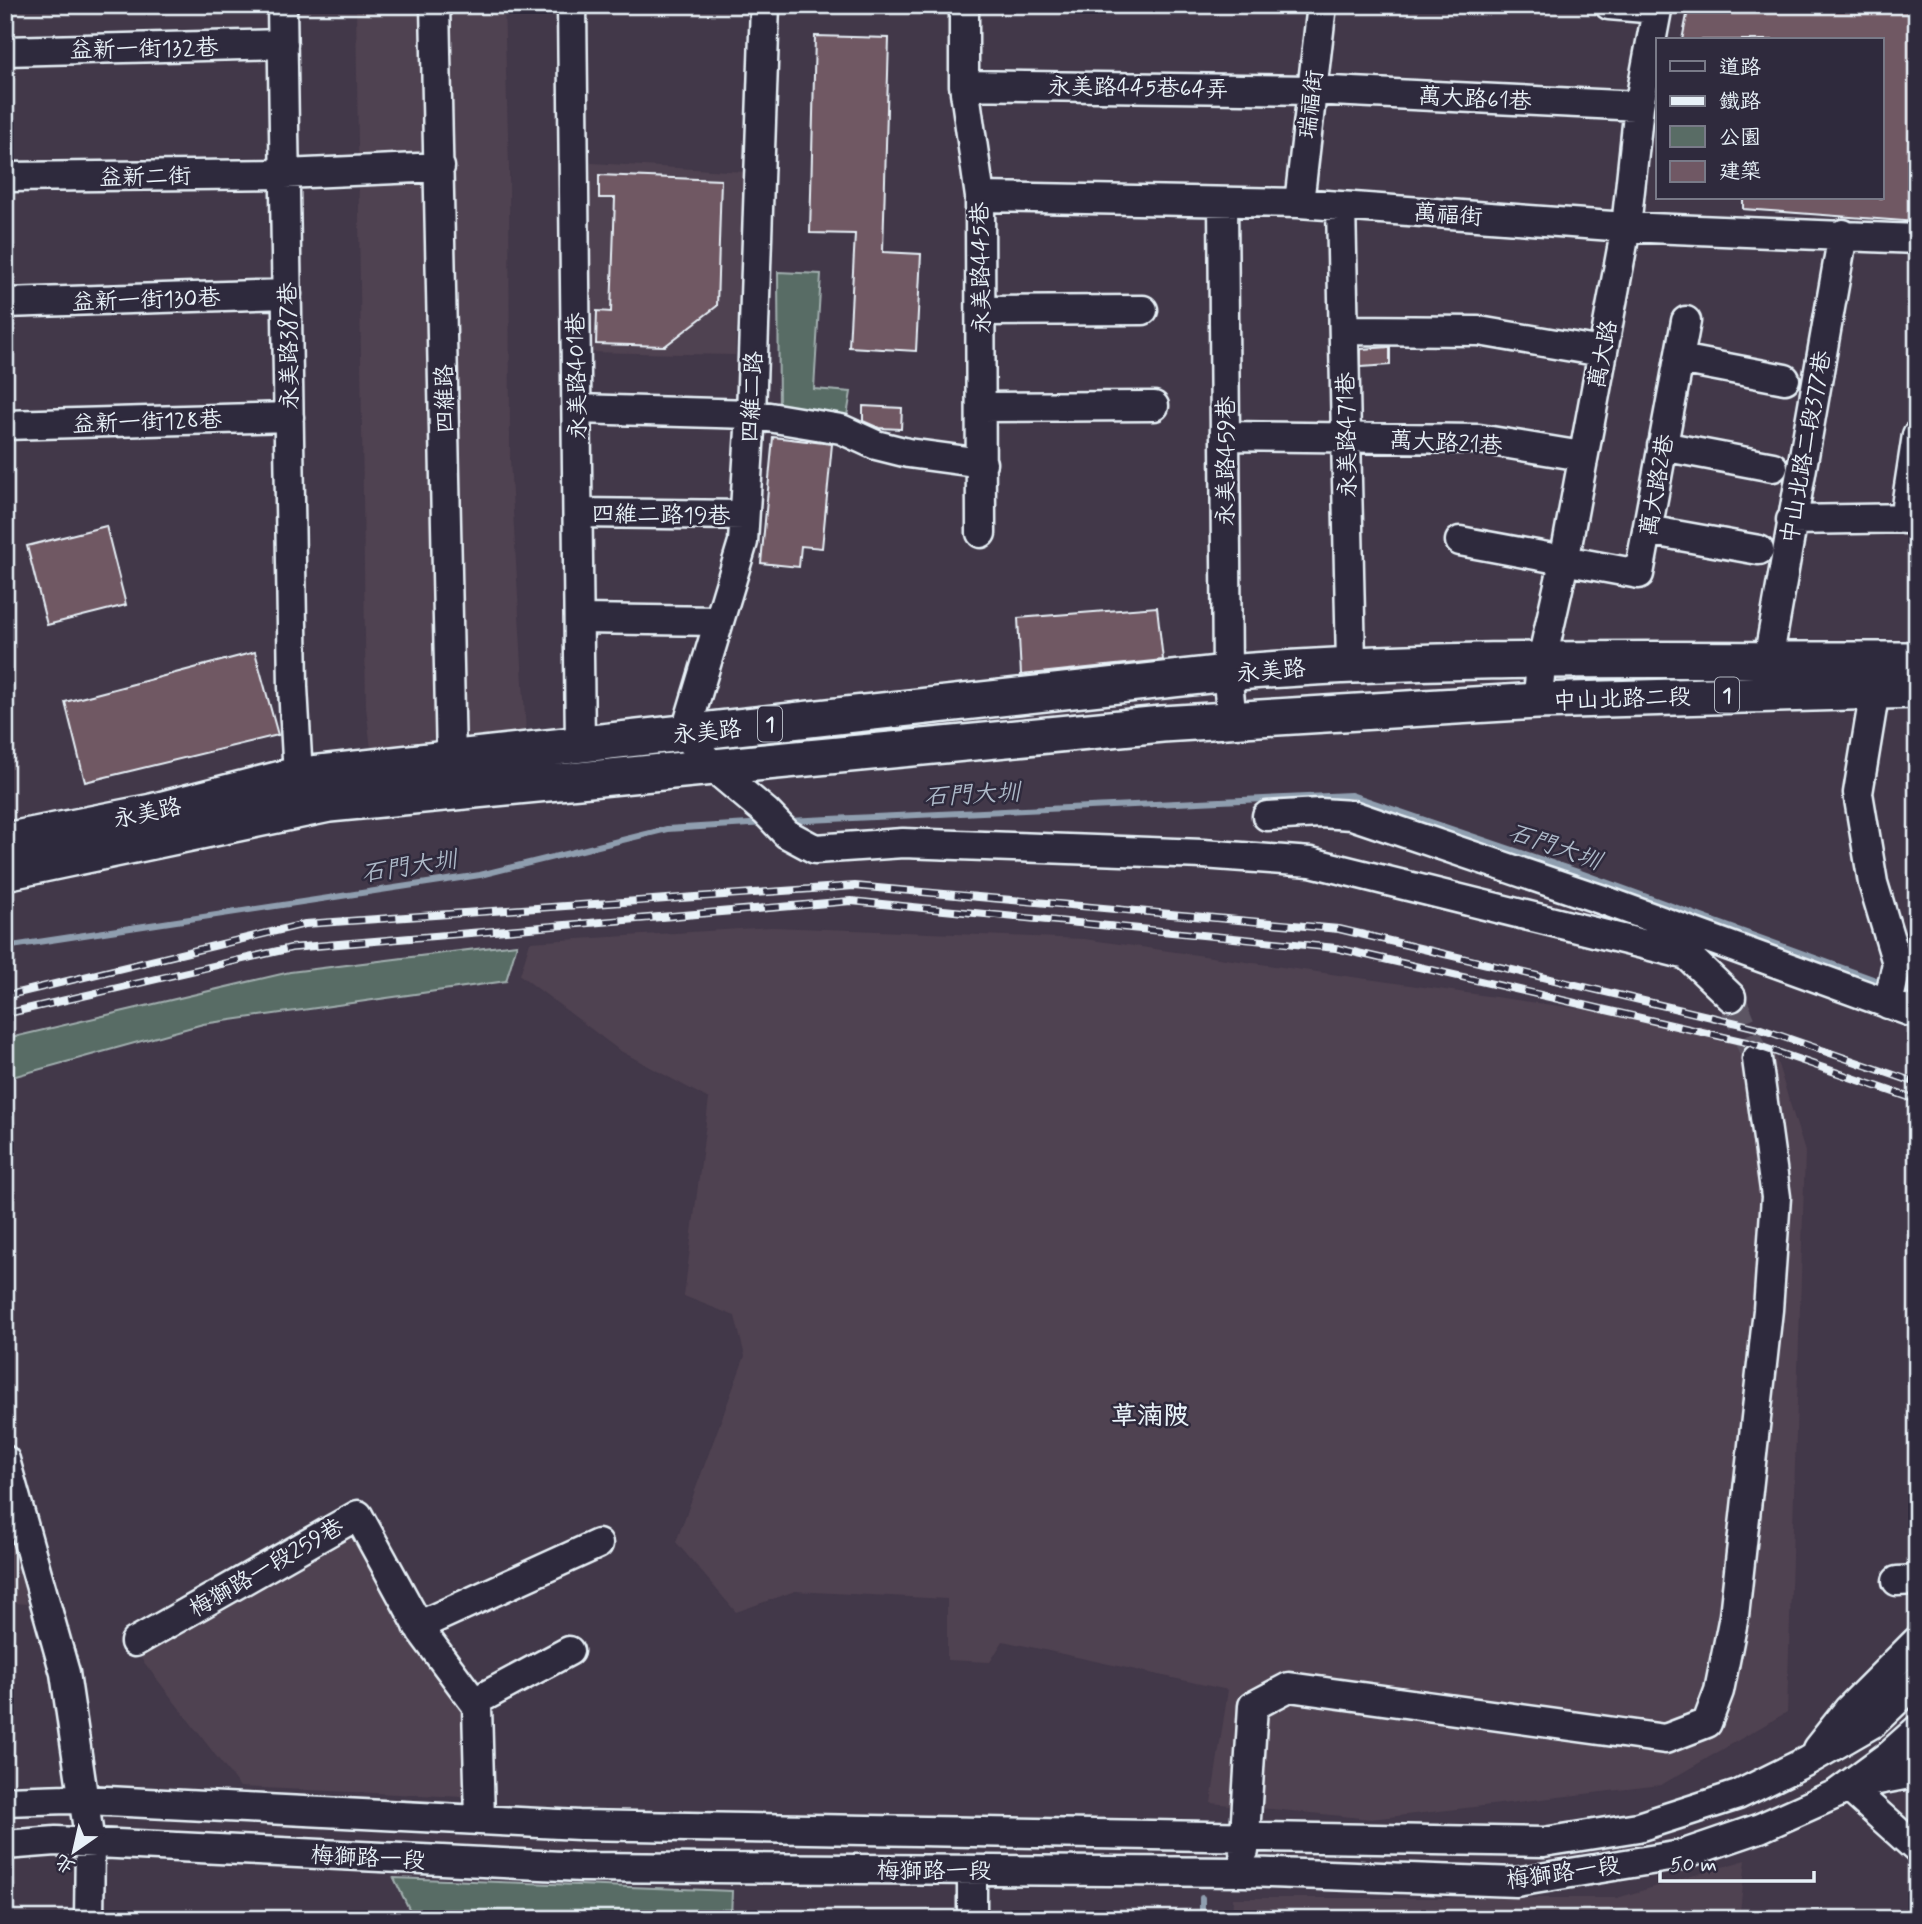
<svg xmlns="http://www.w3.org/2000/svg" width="1922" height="1924" font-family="Mynerve,'LXGW WenKai TC',sans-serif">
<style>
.built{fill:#504251}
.green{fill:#596c65;stroke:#a0aeae;stroke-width:2}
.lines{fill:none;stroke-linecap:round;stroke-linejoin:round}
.stream{stroke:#8f9eaf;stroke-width:6}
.building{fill:#705864;stroke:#e8f1f8;stroke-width:2}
.minor-tunnel{stroke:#5b5463;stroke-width:28;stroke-dasharray:28 14;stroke-linecap:butt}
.minor-casing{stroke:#e8f1f8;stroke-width:33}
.major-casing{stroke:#e8f1f8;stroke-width:40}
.minor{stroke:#2f2a3d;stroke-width:28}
.major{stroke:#2f2a3d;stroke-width:35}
.rail-casing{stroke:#e8f1f8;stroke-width:8}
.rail{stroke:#2f2a3d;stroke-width:5;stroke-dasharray:16;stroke-linecap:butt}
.labels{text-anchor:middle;stroke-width:5;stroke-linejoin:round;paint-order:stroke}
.shield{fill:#2f2a3d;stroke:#b0b5c0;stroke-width:2}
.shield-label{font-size:21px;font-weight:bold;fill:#e8f1f8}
.street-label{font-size:23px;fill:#e8f1f8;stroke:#2f2a3d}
.water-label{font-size:24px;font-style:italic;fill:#adb9c8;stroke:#2f2a3d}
.quarter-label{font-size:26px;font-weight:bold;fill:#e8f1f8;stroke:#2f2a3d}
</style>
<rect width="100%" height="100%" fill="#423849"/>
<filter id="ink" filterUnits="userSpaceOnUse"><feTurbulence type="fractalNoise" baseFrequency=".0143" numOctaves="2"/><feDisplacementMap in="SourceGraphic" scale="14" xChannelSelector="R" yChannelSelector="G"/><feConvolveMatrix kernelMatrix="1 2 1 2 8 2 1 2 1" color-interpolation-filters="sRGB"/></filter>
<g filter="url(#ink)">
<!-- built -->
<path class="built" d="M356 5H504L509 168 510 460 526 734 372 757 366 707Z
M591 163 744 172 735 355 587 352Z
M772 927 1084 939 1707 1027 1775 1055 1805 1152 1787 1712 1661 1785 1371 1819 1211 1803 1228 1690 1003 1641 990 1662 947 1660V1599L795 1591 736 1612 676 1542 745 1356 735 1316 684 1296 709 1099 619 1050 520 975 530 942Z
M5 1472 27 1604 5 1602Z
M354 1534 408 1639 460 1706 465 1797 240 1787 140 1657Z
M1746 1860 1739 1919H1232L1233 1898H1617Z"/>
<!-- green -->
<path class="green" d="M778 272 821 274 814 389 851 392 847 416 779 414Z
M517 944 506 981 203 1024 5 1079V1039L290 972Z
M394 1878 732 1891 731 1919H414Z"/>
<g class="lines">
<!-- stream -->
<path class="stream" d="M787 821 1351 795 1578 872 1884 983
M5 947 480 875 667 829 766 823
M1898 987 1917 994
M1202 1898V1919"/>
</g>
<!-- building -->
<path class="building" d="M1689 5H1917V222L1743 209V198H1882V40H1682Z
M815 36 889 38 883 252 921 254 916 351 849 347 855 234 810 233Z
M599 175 721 180 717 306 665 346 596 344 597 311 611 312 615 198H599Z
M1390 347V365L1361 367V349Z
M863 406 902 408 901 429 879 428 863 421Z
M773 437 832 444 822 548 801 546 799 567 761 563Z
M106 526 126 605 47 625 27 546Z
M1157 607 1163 660 1021 675 1018 618Z
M255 652 278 735 85 782 65 702Z"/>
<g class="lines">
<!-- minor-tunnel -->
<path class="minor-tunnel" d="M1731 997 1757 1059"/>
<defs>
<path id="minor" d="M282 5 293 687 298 776
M435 5 451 761 454 779
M572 5 580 746
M765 5 751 414 743 542 685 734 715 769 766 812 787 834 815 849 903 843 1203 854 1311 862 1687 955 1731 997
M964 5V85L980 197 981 533
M1609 5 1657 9
M5 51 283 44
M964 85 1311 90 1639 106
M5 177 285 174 440 167
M980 197 1299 203 1626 227 1917 239
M1223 202 1227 673 1232 720
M1299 203 1322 5
M1341 206 1351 663
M5 303 287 294
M982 311 1143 310
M1344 330 1479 331 1602 352
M1680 359 1785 379
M981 407 1154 406
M577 409 751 414 841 429 876 445 908 453 982 463
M5 425 289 417
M1225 436 1479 439 1582 456
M1662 446 1773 467
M578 513 744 515
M1904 519 1917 435
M1791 520 1917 518
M1647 530 1759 550
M1460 541 1639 574 1686 321
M579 619 719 621
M1768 661 1843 234
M1875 690 1858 793 1873 883 1897 963 1888 1004
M1537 701 1542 660 1564 562 1626 227 1639 106 1658 5
M1267 816 1320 813 1352 815 1606 901 1917 1014
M5 1460 65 1673 90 1843 89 1919
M1897 1581 1917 1580
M418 1626 598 1544
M135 1642 358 1515 422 1632 477 1706 480 1820
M474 1702 569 1651
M1817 1749 1848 1710 1917 1641
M1857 1784 1904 1775 1917 1764
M1847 1786 1917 1849
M5 1801 68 1799 579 1825 1544 1842 1638 1827 1738 1795 1807 1761 1873 1723 1917 1681
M5 1845 56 1841 582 1867 1245 1872 1516 1882 1681 1855 1760 1828 1836 1794 1889 1755 1917 1730
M1244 1851 1253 1706 1289 1687 1665 1739 1707 1723 1719 1691 1734 1616 1768 1310 1776 1197 1757 1059
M972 1919V1870"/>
<path id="major" d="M5 841 152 812 293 776 1227 673C1457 654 1687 661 1917 660
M5 872 329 804 1162 724 1537 701 1917 690"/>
</defs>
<!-- minor casing -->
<use href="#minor" class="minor-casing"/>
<!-- major casing -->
<use href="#major" class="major-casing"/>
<!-- minor -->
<use href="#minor" class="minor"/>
<!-- major -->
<use href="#major" class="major"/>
<defs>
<path id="rail" d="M5 996 305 924 855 886 1339 929 1758 1028 1917 1083
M5 1014 291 948 851 901 1336 948 1750 1043 1917 1100"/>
</defs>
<!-- rail casing -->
<use href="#rail" class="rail-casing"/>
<!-- rail -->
<use href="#rail" class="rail"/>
</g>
</g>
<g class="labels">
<!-- shield labels -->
<g class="shield">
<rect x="1715" y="677.5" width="24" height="35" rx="5"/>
<rect x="758" y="706.5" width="24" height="35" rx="5"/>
</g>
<g class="shield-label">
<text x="1727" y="702">1</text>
<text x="770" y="731">1</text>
</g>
<!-- street labels -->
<g class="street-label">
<text transform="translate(144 48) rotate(-1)" y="8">益新一街132巷</text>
<text transform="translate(1138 87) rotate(1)" y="8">永美路445巷64弄</text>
<text transform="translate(1475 98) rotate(3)" y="8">萬大路61巷</text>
<text transform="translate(1310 104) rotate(-83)" y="8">瑞福街</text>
<text transform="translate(145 176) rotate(-1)" y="8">益新二街</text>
<text transform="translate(1448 214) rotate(4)" y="8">萬福街</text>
<text transform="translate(980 268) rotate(-91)" y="8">永美路445巷</text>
<text transform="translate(146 299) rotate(-2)" y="8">益新一街130巷</text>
<text transform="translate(288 346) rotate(-91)" y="8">永美路387巷</text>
<text transform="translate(1602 354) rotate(-79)" y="8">萬大路</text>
<text transform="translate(576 376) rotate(-91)" y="8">永美路401巷</text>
<text transform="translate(751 397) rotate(-87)" y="8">四維二路</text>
<text transform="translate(444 399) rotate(-91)" y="8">四維路</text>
<text transform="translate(147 421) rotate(-2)" y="8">益新一街128巷</text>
<text transform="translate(1346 435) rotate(-91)" y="8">永美路471巷</text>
<text transform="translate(1446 442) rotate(3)" y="8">萬大路21巷</text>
<text transform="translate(1805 447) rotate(-80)" y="8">中山北路二段377巷</text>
<text transform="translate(1225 461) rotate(-90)" y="8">永美路459巷</text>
<text transform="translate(1656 485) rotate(-80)" y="8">萬大路2巷</text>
<text transform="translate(661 514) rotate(1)" y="8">四維二路19巷</text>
<text transform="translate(1271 670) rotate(-5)" y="8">永美路</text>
<text transform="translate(1622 698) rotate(-2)" y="8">中山北路二段</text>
<text transform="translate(707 731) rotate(-6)" y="8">永美路</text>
<text transform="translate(147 812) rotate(-12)" y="8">永美路</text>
<text transform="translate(266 1567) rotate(-30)" y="8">梅獅路一段259巷</text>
<text transform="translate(368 1857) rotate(3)" y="8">梅獅路一段</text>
<text x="934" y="1878">梅獅路一段</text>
<text transform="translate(1563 1872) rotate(-8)" y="8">梅獅路一段</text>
</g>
<!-- water labels -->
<g class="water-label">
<text transform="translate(972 794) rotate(-3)" y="8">石門大圳</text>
<text transform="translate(1555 846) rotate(19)" y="8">石門大圳</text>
<text transform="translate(409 866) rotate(-9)" y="8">石門大圳</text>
</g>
<!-- quarter labels -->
<g class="quarter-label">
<text x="1150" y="1424">草湳陂</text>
</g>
</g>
<!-- margin -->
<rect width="1922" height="1924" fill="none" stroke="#2f2a3d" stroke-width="28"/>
<rect x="14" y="14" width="1894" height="1896" fill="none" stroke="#e8f1f8" stroke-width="2.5" filter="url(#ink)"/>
<!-- legend -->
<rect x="1656" y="38" width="228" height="161" fill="#2f2a3d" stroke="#797a88" stroke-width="2"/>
<rect x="1670" y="61" width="35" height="10" fill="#2f2a3d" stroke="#797a88" stroke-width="2"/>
<text x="1719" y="74" font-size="21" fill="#e8f1f8">道路</text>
<rect x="1670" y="96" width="35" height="10" fill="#e8f1f8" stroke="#797a88" stroke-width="2"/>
<text x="1719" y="108" font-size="21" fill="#e8f1f8">鐵路</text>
<rect x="1670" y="126" width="35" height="21" fill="#596c65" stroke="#797a88" stroke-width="2"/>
<text x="1719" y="144" font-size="21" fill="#e8f1f8">公園</text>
<rect x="1670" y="161" width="35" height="21" fill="#705864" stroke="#797a88" stroke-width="2"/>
<text x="1719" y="178" font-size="21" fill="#e8f1f8">建築</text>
<!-- north arrow -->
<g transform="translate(74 1851) rotate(214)" stroke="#2f2a3d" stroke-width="5" paint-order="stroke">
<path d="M0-5L12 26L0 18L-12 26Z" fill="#e8f1f8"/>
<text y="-10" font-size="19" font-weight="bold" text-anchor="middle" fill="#e8f1f8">北</text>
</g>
<!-- scale -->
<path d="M1660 1871v10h154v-10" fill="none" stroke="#e8f1f8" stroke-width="3.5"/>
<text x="1670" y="1871" font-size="21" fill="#e8f1f8" stroke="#2f2a3d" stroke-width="5" paint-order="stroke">50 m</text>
</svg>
